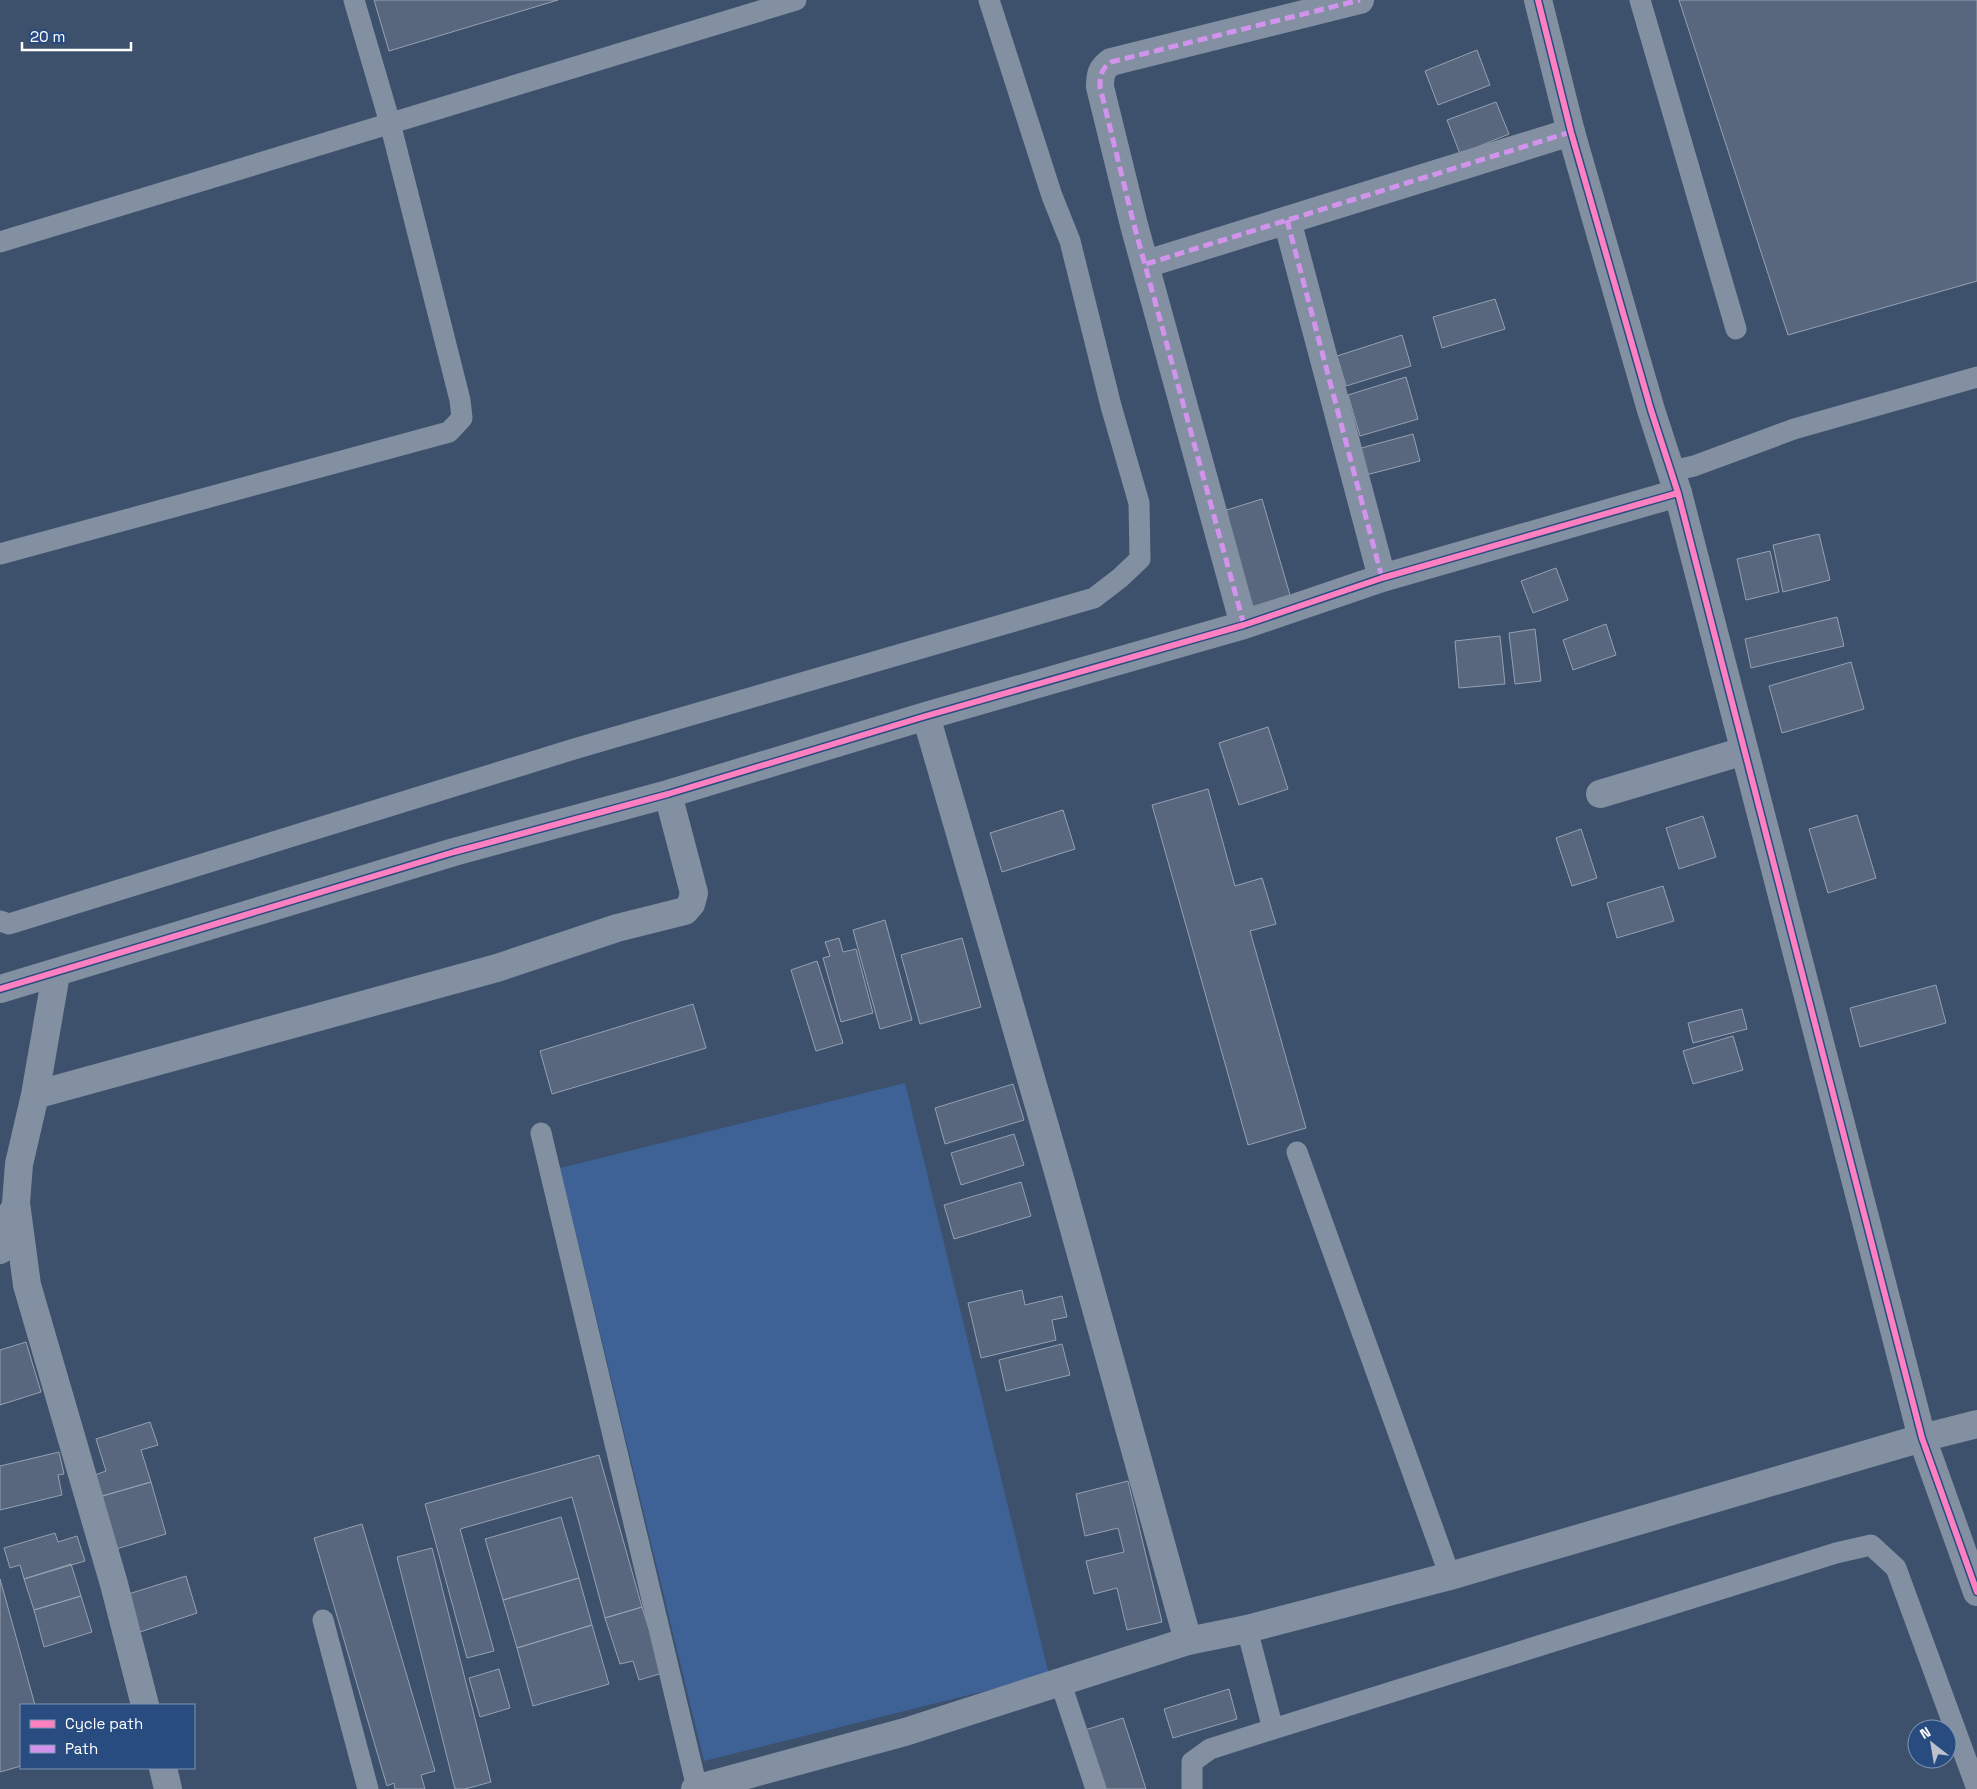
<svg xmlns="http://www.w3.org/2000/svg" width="1977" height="1789" font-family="'Space Grotesk',sans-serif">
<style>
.green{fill:#3e6296}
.building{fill:#58677e;stroke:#96a1b1}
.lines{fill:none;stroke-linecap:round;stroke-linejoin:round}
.service{stroke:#8390a2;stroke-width:21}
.minor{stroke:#8390a2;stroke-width:28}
.tertiary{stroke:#8390a2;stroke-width:28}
.quiet{stroke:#d193ec;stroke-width:5;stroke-dasharray:10 5;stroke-linecap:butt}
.cycleway-casing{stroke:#294c80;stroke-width:9}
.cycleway{stroke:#ff80c0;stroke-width:6}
</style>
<rect width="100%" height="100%" fill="#3d506c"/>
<!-- green -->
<path class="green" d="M905 1083 1049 1675 704 1761 560 1168Z"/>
<!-- building -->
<path class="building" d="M374 0H558L389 51Z
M1679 0H1977V281L1788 335Z
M1477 50 1490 85 1438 105 1425 71Z
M1496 102 1509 134 1460 154 1447 120Z
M1495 299 1505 329 1442 348 1433 317Z
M1402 335 1411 366 1346 386 1337 356Z
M1406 377 1418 419 1360 436 1348 395Z
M1413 434 1420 461 1362 476 1354 450Z
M1262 499 1290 595 1245 609 1217 513Z
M1819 534 1830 580 1783 592 1773 545Z
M1770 551 1779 592 1746 600 1737 559Z
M1556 568 1568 600 1533 613 1521 581Z
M1837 617 1844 646 1751 668 1745 639Z
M1606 624 1616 655 1573 670 1563 640Z
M1535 629 1541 681 1515 684 1509 633Z
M1500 636 1505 684 1459 688 1455 641Z
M1851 662 1864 709 1782 733 1769 686Z
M1268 727 1288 789 1239 805 1219 743Z
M1208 789 1235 886 1262 878 1276 924 1250 931 1306 1128 1248 1145 1152 805Z
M1063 810 1075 849 1002 872 990 833Z
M1857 815 1876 878 1828 893 1809 829Z
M1703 816 1716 857 1679 869 1666 828Z
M1581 829 1597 878 1572 886 1556 838Z
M1663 886 1674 921 1617 938 1607 903Z
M885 920 912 1020 880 1029 853 930Z
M839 938 843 952 856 949 873 1013 841 1022 823 958 830 956 825 942Z
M962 938 981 1007 920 1024 901 955Z
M817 961 843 1043 816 1051 791 970Z
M1936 985 1946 1023 1860 1047 1850 1008Z
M693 1004 706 1048 552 1094 540 1051Z
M1742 1009 1747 1029 1693 1043 1688 1023Z
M1733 1036 1743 1070 1693 1084 1683 1051Z
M1013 1084 1024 1120 945 1144 935 1108Z
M1014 1134 1024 1165 961 1185 951 1153Z
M1021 1182 1031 1216 954 1239 944 1205Z
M1022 1290 1025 1305 1062 1296 1067 1317 1052 1320 1056 1340 981 1358 968 1303Z
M26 1342 41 1392 0 1405V1350Z
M1062 1344 1070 1375 1006 1391 999 1360Z
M150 1422 158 1445 141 1450 151 1482 99 1497 92 1476 106 1471 96 1439Z
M59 1452 64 1474 58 1475 62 1495 0 1510V1466Z
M599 1455 642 1607 605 1618 572 1497 460 1529 494 1651 467 1658 425 1504Z
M1128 1481 1162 1622 1127 1630 1117 1588 1094 1594 1086 1561 1124 1552 1118 1528 1085 1536 1076 1494Z
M151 1482 166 1534 113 1550 99 1497Z
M561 1517 579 1578 503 1600 485 1539Z
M362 1524 435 1771 421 1775 425 1789H395L394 1783 387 1786 314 1538Z
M55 1533 58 1542 77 1536 85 1561 24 1579 20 1565 10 1568 4 1548Z
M432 1548 491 1782 465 1789H455L397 1557Z
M71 1564 81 1596 34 1610 24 1579Z
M186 1576 197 1613 134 1634 122 1596Z
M579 1578 592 1625 517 1648 503 1600Z
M0 1579 35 1705H21V1766L0 1772Z
M81 1596 92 1632 44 1647 34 1610Z
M642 1607 663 1673 639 1680 633 1661 620 1664 605 1618Z
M592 1625 609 1684 533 1706 517 1648Z
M499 1669 510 1708 480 1717 469 1678Z
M1229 1689 1237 1719 1173 1738 1164 1709Z
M1123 1718 1146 1789H1103L1085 1730Z"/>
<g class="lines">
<!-- service -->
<path class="service" d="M1640 0 1736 329
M0 242 796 0
M1672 471 1694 466 1794 429 1977 377
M0 554 449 432 462 418 460 400 390 123 354 0
M0 921 9 924 574 749 1094 598 1120 578 1140 559 1139 503 1111 406 1070 241 1052 196 989 0
M541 1133 697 1788
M1297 1152 1450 1576
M323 1620 368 1789
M1060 1681 1096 1789
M1273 1729 1836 1553 1871 1545 1896 1568 1977 1789
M1192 1789V1762L1210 1749 1273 1729 1247 1629"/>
<!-- minor -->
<path class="minor" d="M1287 220 1382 578
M1146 264 1571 132
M1244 625 1134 225 1100 87C1100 75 1101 69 1111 62L1360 0
M926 716 1061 1182 1188 1641
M1600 794 1744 751
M56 974 35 1095 19 1164 16 1203 27 1285 114 1584 145 1705
M0 989 454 852 668 794 926 716 1244 625 1382 578 1678 493
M35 1095 497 968 617 928 685 911 691 904 694 893 668 794
M0 1250 13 1211
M1922 1438 1977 1592
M163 1768 168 1789"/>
<!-- tertiary -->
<path class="tertiary" d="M1538 0 1571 132 1651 410 1678 493 1922 1438
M695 1789 905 1732 1188 1641 1247 1629 1450 1576 1922 1438 1977 1424"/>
<!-- quiet -->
<path class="quiet" d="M1287 220 1382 578
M1146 264 1571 132
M1244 625 1134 225 1100 87C1100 75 1101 69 1111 62L1360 0"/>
<defs>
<path id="cycleway" d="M1538 0 1571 132 1651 410 1678 493 1922 1438 1977 1592
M0 989 454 852 668 794 926 716 1244 625 1382 578 1678 493"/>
</defs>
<!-- cycleway casing -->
<use href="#cycleway" class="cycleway-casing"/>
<!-- cycleway -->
<use href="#cycleway" class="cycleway"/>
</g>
<!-- legend -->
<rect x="20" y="1704" width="175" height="65" fill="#294c80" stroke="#7f94b3"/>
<rect x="30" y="1720" width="25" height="8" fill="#ff80c0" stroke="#7f94b3"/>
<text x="65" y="1729" font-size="15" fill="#ffffff">Cycle path</text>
<rect x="30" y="1745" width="25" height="8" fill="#d193ec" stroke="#7f94b3"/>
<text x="65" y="1754" font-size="15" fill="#ffffff">Path</text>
<!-- north arrow -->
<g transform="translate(1932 1744) rotate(329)"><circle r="24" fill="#294c80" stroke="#7f94b3"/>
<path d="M0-4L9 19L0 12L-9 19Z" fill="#bbc2cc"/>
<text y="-8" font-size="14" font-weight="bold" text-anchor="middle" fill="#ffffff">N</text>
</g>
<!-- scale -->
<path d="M22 42v8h109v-8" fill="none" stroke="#ffffff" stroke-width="2.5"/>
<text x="30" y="42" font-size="15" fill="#ffffff" stroke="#294c80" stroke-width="4" paint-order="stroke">20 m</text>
</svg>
